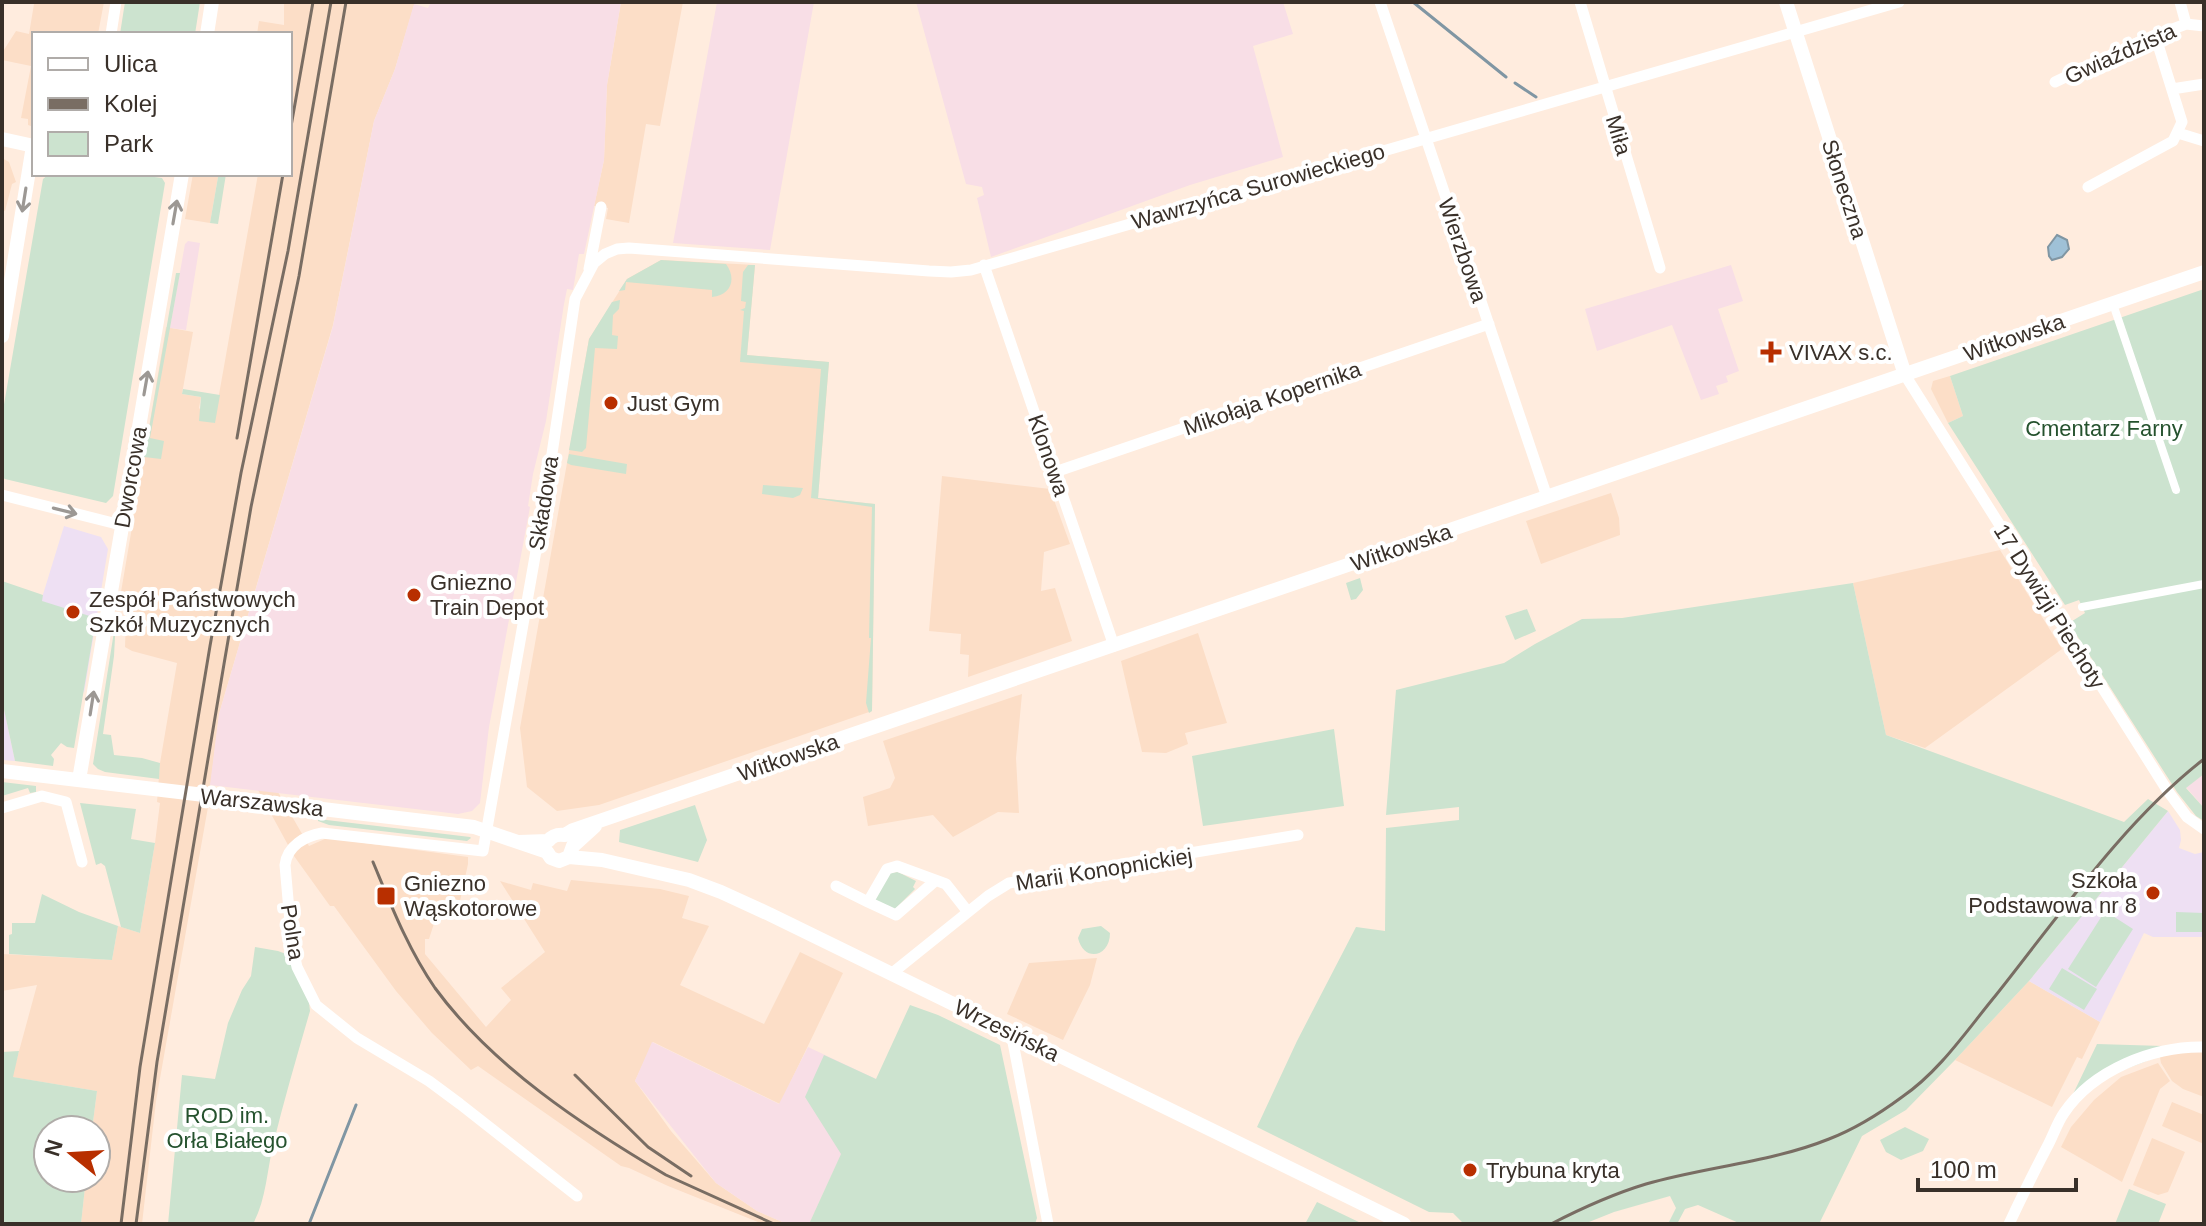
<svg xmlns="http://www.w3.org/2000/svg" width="2206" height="1226" font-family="Arial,sans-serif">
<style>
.built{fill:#fcdec7}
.industrial{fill:#f8dee6}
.education{fill:#eee0f3}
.green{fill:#cce3cf}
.water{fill:#9fc1d7;stroke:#8096a3;stroke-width:2}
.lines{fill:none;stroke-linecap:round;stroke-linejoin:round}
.stream{stroke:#8096a3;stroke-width:3}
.pedestrian{stroke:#fff;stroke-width:8}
.minor{stroke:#fff;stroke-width:11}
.tertiary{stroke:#fff;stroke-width:14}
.rail{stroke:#796d63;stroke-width:3}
.oneway{stroke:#9c9894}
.poi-dot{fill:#b82f00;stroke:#fff;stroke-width:3}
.labels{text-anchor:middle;stroke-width:8;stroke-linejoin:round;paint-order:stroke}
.street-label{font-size:22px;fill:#393029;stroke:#fff}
.poi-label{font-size:22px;fill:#393029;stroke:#fff;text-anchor:start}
.park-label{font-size:22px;fill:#25522e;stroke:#fff}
</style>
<rect width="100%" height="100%" fill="#ffecde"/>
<!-- built -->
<path class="built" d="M23 2H104L98 34H34V127L28 125V119L21 118 31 66 2 60V53L16 31 29 34 34 4Z
M284 2H415L395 69 374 121 333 325 219 714 208 807 156 1101 142 1224H81L86 1178H96V1130H92L97 1091 12 1077 37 985 2 991V954L112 960 118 926 140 933 155 843 160 803 157 802 160 763 177 663 132 651 125 647 127 593 121 592 166 327 193 332 182 394 201 397 199 408 214 423 258 174H290V34H257L259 21 284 25Z
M621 2H683L660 126 646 124 629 223 606 219 608 208 594 206 604 160 607 85Z
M2 158 9 162 16 182 12 184 5 211 2 210Z
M193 174 218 177 210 223 185 219Z
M661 260 755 265 747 355 829 362 818 498 875 504 872 711 599 805 557 811 527 787 520 728 589 339 627 279Z
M1950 376 1963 416 1948 423 1931 389 1933 381Z
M942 476 1050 489 1070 544 1044 552 1041 591 1055 588 1072 641 968 677 969 655 960 654 961 634 929 631Z
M1611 493 1619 518 1620 535 1541 564 1526 521Z
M2000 550 2062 649 1925 748 1886 735 1853 583Z
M1198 633 1227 723 1185 733 1188 744 1166 753 1142 752 1121 661Z
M1022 694 1016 758 1019 813 998 812 953 837 933 815 868 826 863 797 890 788 895 778 883 741Z
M258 790 278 792 309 846 327 838 468 857V864L460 901 449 896 446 901 441 902 429 939H425V954L486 1027 511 1000 501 988 545 952 500 881 531 890 533 883 567 891 571 880 660 889 689 896 682 918 709 926 680 985 764 1024 800 952 843 973 780 1104 653 1042 635 1081 671 1131 716 1183 757 1211 787 1224H763L668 1186 629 1168 621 1166 478 1066 471 1070 432 1033 396 991 334 906H330L294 856Z
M1097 958 1090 985 1063 1040 1007 1014 1029 963Z
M2029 981 2100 1022 2082 1059 2077 1057 2052 1107 1955 1060Z
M2204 1047V1097L2183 1089 2172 1081 2161 1063 2159 1052Z
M2158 1063 2170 1081 2160 1089 2122 1182 2061 1147 2071 1127 2094 1100 2121 1077Z
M2172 1102 2204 1115V1144L2162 1126Z
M2152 1138 2185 1152 2168 1192 2158 1195 2133 1185Z"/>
<!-- industrial -->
<path class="industrial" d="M431 2H621L607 85 604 160 584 254H579L573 290 567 289 564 304 546 421 533 474 528 506 530 507 489 727 480 803 472 811 458 814 210 785 219 714 333 326 374 121 395 69 414 4 428 8Z
M717 2H814L770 250 673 243Z
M916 2H1283L1293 34 1253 46 1283 157 1190 185 991 257 977 198 984 195 982 187 966 184Z
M188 241 200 243 186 330 170 328 185 244Z
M1731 265 1743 301 1718 309 1739 371 1726 376 1728 382 1716 386 1719 394 1701 400 1672 325 1597 351 1585 309Z
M2204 774V808L2186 787Z
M652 1042 779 1104 808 1047 876 1079 809 1224H787L757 1211 716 1183 635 1081Z"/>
<!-- education -->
<path class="education" d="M64 526 101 537 108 549 84 693 52 605 41 601Z
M2 700 12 747 15 761 2 760Z
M2168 811 2180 830 2181 840 2179 848 2195 854 2204 852V937H2153L2144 933 2100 1022 2029 981Z"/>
<!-- green -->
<path class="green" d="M125 2H200L195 34H120Z
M49 174H132L162 178 165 183 113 496 106 503 5 479 2 477V416L43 179Z
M202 174H226L218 224 210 223 218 177Z
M661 260 726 264C737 279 731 295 712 297V290L626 282 625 290 619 291 627 279Z
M748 265H755L747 355 829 362 818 498 875 504 872 711 869 713 866 703 871 638H869L872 507 811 498 821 369 740 362 744 311 740 310 745 308 746 302 741 301 743 272Z
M176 273H180L150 438 164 441 161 459 144 457Z
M2204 289V774L2186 788 2204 808V821L2196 816 2177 792 2069 623 2085 613 2079 600 2065 605 1948 423 1963 416 1950 376Z
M620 300 619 309 613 315 612 335 618 336 617 349 595 348 586 448 582 452 569 450 589 339 612 302Z
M183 389 220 395 215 423 199 421 201 397 182 394Z
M569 454 627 464 626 474 571 465 567 463Z
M763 485 803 488 800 495 793 498 762 494Z
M1360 578 1363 590 1356 599 1351 600 1346 583Z
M2 581 43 595 42 601 96 618 74 748 67 747 61 743 51 755 54 759 53 766 15 761 2 700Z
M1853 583 1886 735 2124 822 2148 799 2168 811 2029 981 1955 1060 1906 1110 1862 1136 1819 1224H1741L1698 1205 1685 1209 1677 1224H1668L1676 1208 1670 1196 1614 1212 1584 1224H1464L1453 1213 1429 1212 1257 1127 1297 1041 1356 927 1385 931 1386 828 1459 820V807L1386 815 1396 690 1504 663 1535 644 1582 619 1622 618Z
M1527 609 1536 631 1515 640 1505 616Z
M116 619 114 656 103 734 111 735 114 755 142 758 160 763 159 779 105 772 98 769 93 764Z
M1334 729 1344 806 1203 826 1192 756Z
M2 782 36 786V792L30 793 28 788 2 796Z
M80 803 136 809 131 839 155 843 140 933 121 927 105 866 101 863 96 865Z
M695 805 707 840 698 862 619 842 620 830Z
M318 819 470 837 471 838 467 841 329 825 318 821Z
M898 872 916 881 913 887 915 889 895 909 875 900 890 873Z
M42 894 79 912 118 926 112 960 9 954V935L12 934V923H35Z
M2105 911 2133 929 2096 987 2068 969Z
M2176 912 2204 913V932H2176Z
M1101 926 1110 933C1110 957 1084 963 1078 938L1082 929Z
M255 947 278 951 286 954 309 1002 310 1011C297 1056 284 1100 273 1145 267 1171 266 1200 253 1224H168L182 1075 215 1079 228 1023 242 990 251 976Z
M2062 968 2097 989 2084 1010 2049 989Z
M910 1005 938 1015 1000 1045 1037 1218 1035 1224H809L841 1154 805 1097 824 1055 876 1079Z
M2097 1044 2196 1047 2178 1049 2097 1080 2064 1113Z
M19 1051 13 1077 97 1091 92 1130H48V1178H86L81 1224H2V1052Z
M1905 1127 1929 1139 1923 1151 1901 1160 1886 1152 1880 1140Z
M2129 1189 2166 1204 2158 1224H2115Z
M1317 1202 1363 1224H1305Z"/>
<!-- water -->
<path class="water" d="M2057 235 2067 240 2069 249 2062 257 2052 260 2049 256 2048 247Z"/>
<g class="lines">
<!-- stream -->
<path class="stream" d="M1413 2 1506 77
M1515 83 1536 97
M309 1224 356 1105"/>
<!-- pedestrian -->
<path class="pedestrian" d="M2113 304 2176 490
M2082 607 2204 584"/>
<!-- minor -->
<path class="minor" d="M1380 2 1547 497
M1580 2 1660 268
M2186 24 2204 26
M111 34 116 2
M2055 82 2139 42 2186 24 2180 2
M2172 89 2204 84
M2178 133 2204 141
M2088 187 2173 141 2182 122 2155 35
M984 265 1114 646
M589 269 601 207
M1905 375 2167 790 2187 817 2204 829
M1055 472 1489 324
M2 495 121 525
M2 808 42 796 66 802 82 862
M935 881 896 915 868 902 887 869 897 866 946 884 968 912
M836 886 868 902
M891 974 988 896 1009 883 1298 835
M1011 1032 1048 1224
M577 1196 460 1104 429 1081 357 1038 316 1005 297 967 292 945 285 865C287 846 305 836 322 833L483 851 546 494 575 299 594 263 605 254 617 249 629 248 929 271 951 272 971 270 1899 2
M2009 1224C2021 1198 2034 1172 2047 1147 2053 1136 2057 1123 2064 1113 2093 1070 2153 1046 2204 1047"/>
<!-- tertiary -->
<path class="tertiary" d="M1786 2 1905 375
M207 34 212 2
M2 139 34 146
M2 336 33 146
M2 771 474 827 547 852 551 858 559 861 569 857 602 860 689 880 721 892 769 914 1404 1224
M79 780 182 174
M519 842 548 841C553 835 558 834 565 835L573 830 2204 272
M569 857 573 846 595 826"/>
<!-- rail -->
<path class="rail" d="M290 132 313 2
M237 438 283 174
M373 862C391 905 408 949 435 988 492 1066 583 1126 666 1175L774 1224
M575 1075 648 1147 691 1176
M121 1224 140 1067 210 646 241 473 288 251 331 2
M136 1224 157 1062 224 664 251 507 299 276 346 2
M1551 1224C1582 1208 1613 1194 1646 1184 1705 1167 1772 1162 1829 1139 1855 1129 1879 1114 1902 1097 1940 1071 1967 1030 1996 995 2059 916 2124 821 2204 759"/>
</g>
<!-- one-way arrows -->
<defs><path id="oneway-shaft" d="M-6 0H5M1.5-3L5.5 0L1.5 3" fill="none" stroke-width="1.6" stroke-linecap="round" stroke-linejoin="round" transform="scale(2)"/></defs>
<g class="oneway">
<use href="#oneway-shaft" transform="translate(24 200) rotate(99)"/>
<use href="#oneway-shaft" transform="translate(175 212) rotate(-80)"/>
<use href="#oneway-shaft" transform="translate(146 383) rotate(-80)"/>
<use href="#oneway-shaft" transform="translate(65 511) rotate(14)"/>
<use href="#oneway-shaft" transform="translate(92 703) rotate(-81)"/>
</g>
<!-- markers -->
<g class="poi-dot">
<path d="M1767 340h8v8h8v8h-8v8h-8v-8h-8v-8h8z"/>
<circle cx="611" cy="403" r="8"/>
<circle cx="414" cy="595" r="8"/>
<circle cx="73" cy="612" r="8"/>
<circle cx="2153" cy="893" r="8"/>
<rect x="376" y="886" width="20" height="20" rx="4"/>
<circle cx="1470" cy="1170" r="8"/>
</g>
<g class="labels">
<!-- street labels -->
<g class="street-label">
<text transform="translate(2120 53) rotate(-24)" y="8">Gwiaździsta</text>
<text transform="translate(1619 135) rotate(73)" y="8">Miła</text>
<text transform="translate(1258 186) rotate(-16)" y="8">Wawrzyńca Surowieckiego</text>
<text transform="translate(1845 189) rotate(72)" y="8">Słoneczna</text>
<text transform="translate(1463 250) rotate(71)" y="8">Wierzbowa</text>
<text transform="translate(2014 337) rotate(-19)" y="8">Witkowska</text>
<text transform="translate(1272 398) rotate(-19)" y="8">Mikołaja Kopernika</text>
<text transform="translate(1049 455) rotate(71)" y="8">Klonowa</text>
<text transform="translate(130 477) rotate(-80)" y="8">Dworcowa</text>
<text transform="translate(543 503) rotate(-81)" y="8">Składowa</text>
<text transform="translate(1401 547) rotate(-19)" y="8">Witkowska</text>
<text transform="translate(2050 606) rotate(58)" y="8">17 Dywizji Piechoty</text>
<text transform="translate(788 757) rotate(-19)" y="8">Witkowska</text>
<text transform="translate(262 802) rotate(6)" y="8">Warszawska</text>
<text transform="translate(1104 869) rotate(-9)" y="8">Marii Konopnickiej</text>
<text transform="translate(293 932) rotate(81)" y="8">Polna</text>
<text transform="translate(1007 1030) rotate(26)" y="8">Wrzesińska</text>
</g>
<!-- poi labels -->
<g class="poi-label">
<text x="1789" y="360">VIVAX s.c.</text>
<text x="627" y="411">Just Gym</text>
<text x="430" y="590">Gniezno<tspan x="430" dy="25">Train Depot</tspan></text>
<text x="89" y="607">Zespół Państwowych<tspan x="89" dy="25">Szkół Muzycznych</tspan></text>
<text x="2137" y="888" text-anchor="end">Szkoła<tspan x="2137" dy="25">Podstawowa nr 8</tspan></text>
<text x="404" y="891">Gniezno<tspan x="404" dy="25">Wąskotorowe</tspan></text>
<text x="1486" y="1178">Trybuna kryta</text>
</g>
<!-- park labels -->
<g class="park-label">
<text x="2104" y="436">Cmentarz Farny</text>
<text x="227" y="1123">ROD im.<tspan x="227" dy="25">Orła Białego</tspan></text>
</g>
</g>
<!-- border -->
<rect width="2206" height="1226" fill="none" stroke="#393029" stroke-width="8"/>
<!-- legend -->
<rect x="32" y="32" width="260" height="144" fill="#ffffff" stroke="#b0aca9" stroke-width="2"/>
<rect x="48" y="58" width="40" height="12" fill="#ffffff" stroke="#b0aca9" stroke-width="2"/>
<text x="104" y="72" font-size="24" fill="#393029">Ulica</text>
<rect x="48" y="98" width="40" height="12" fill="#796d63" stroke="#b0aca9" stroke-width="2"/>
<text x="104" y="112" font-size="24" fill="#393029">Kolej</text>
<rect x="48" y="132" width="40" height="24" fill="#cce3cf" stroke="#b0aca9" stroke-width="2"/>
<text x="104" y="152" font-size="24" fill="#393029">Park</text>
<!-- north arrow -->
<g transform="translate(72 1154) rotate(288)"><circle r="38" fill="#ffffff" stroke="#b0aca9" stroke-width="2"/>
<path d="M0-6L14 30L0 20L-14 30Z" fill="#b82f00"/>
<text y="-12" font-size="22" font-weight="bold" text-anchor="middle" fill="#393029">N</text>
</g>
<!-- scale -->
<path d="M1918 1178v12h158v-12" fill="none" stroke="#393029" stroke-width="4"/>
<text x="1930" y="1178" font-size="24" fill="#393029" stroke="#ffffff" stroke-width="6" paint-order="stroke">100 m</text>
</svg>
